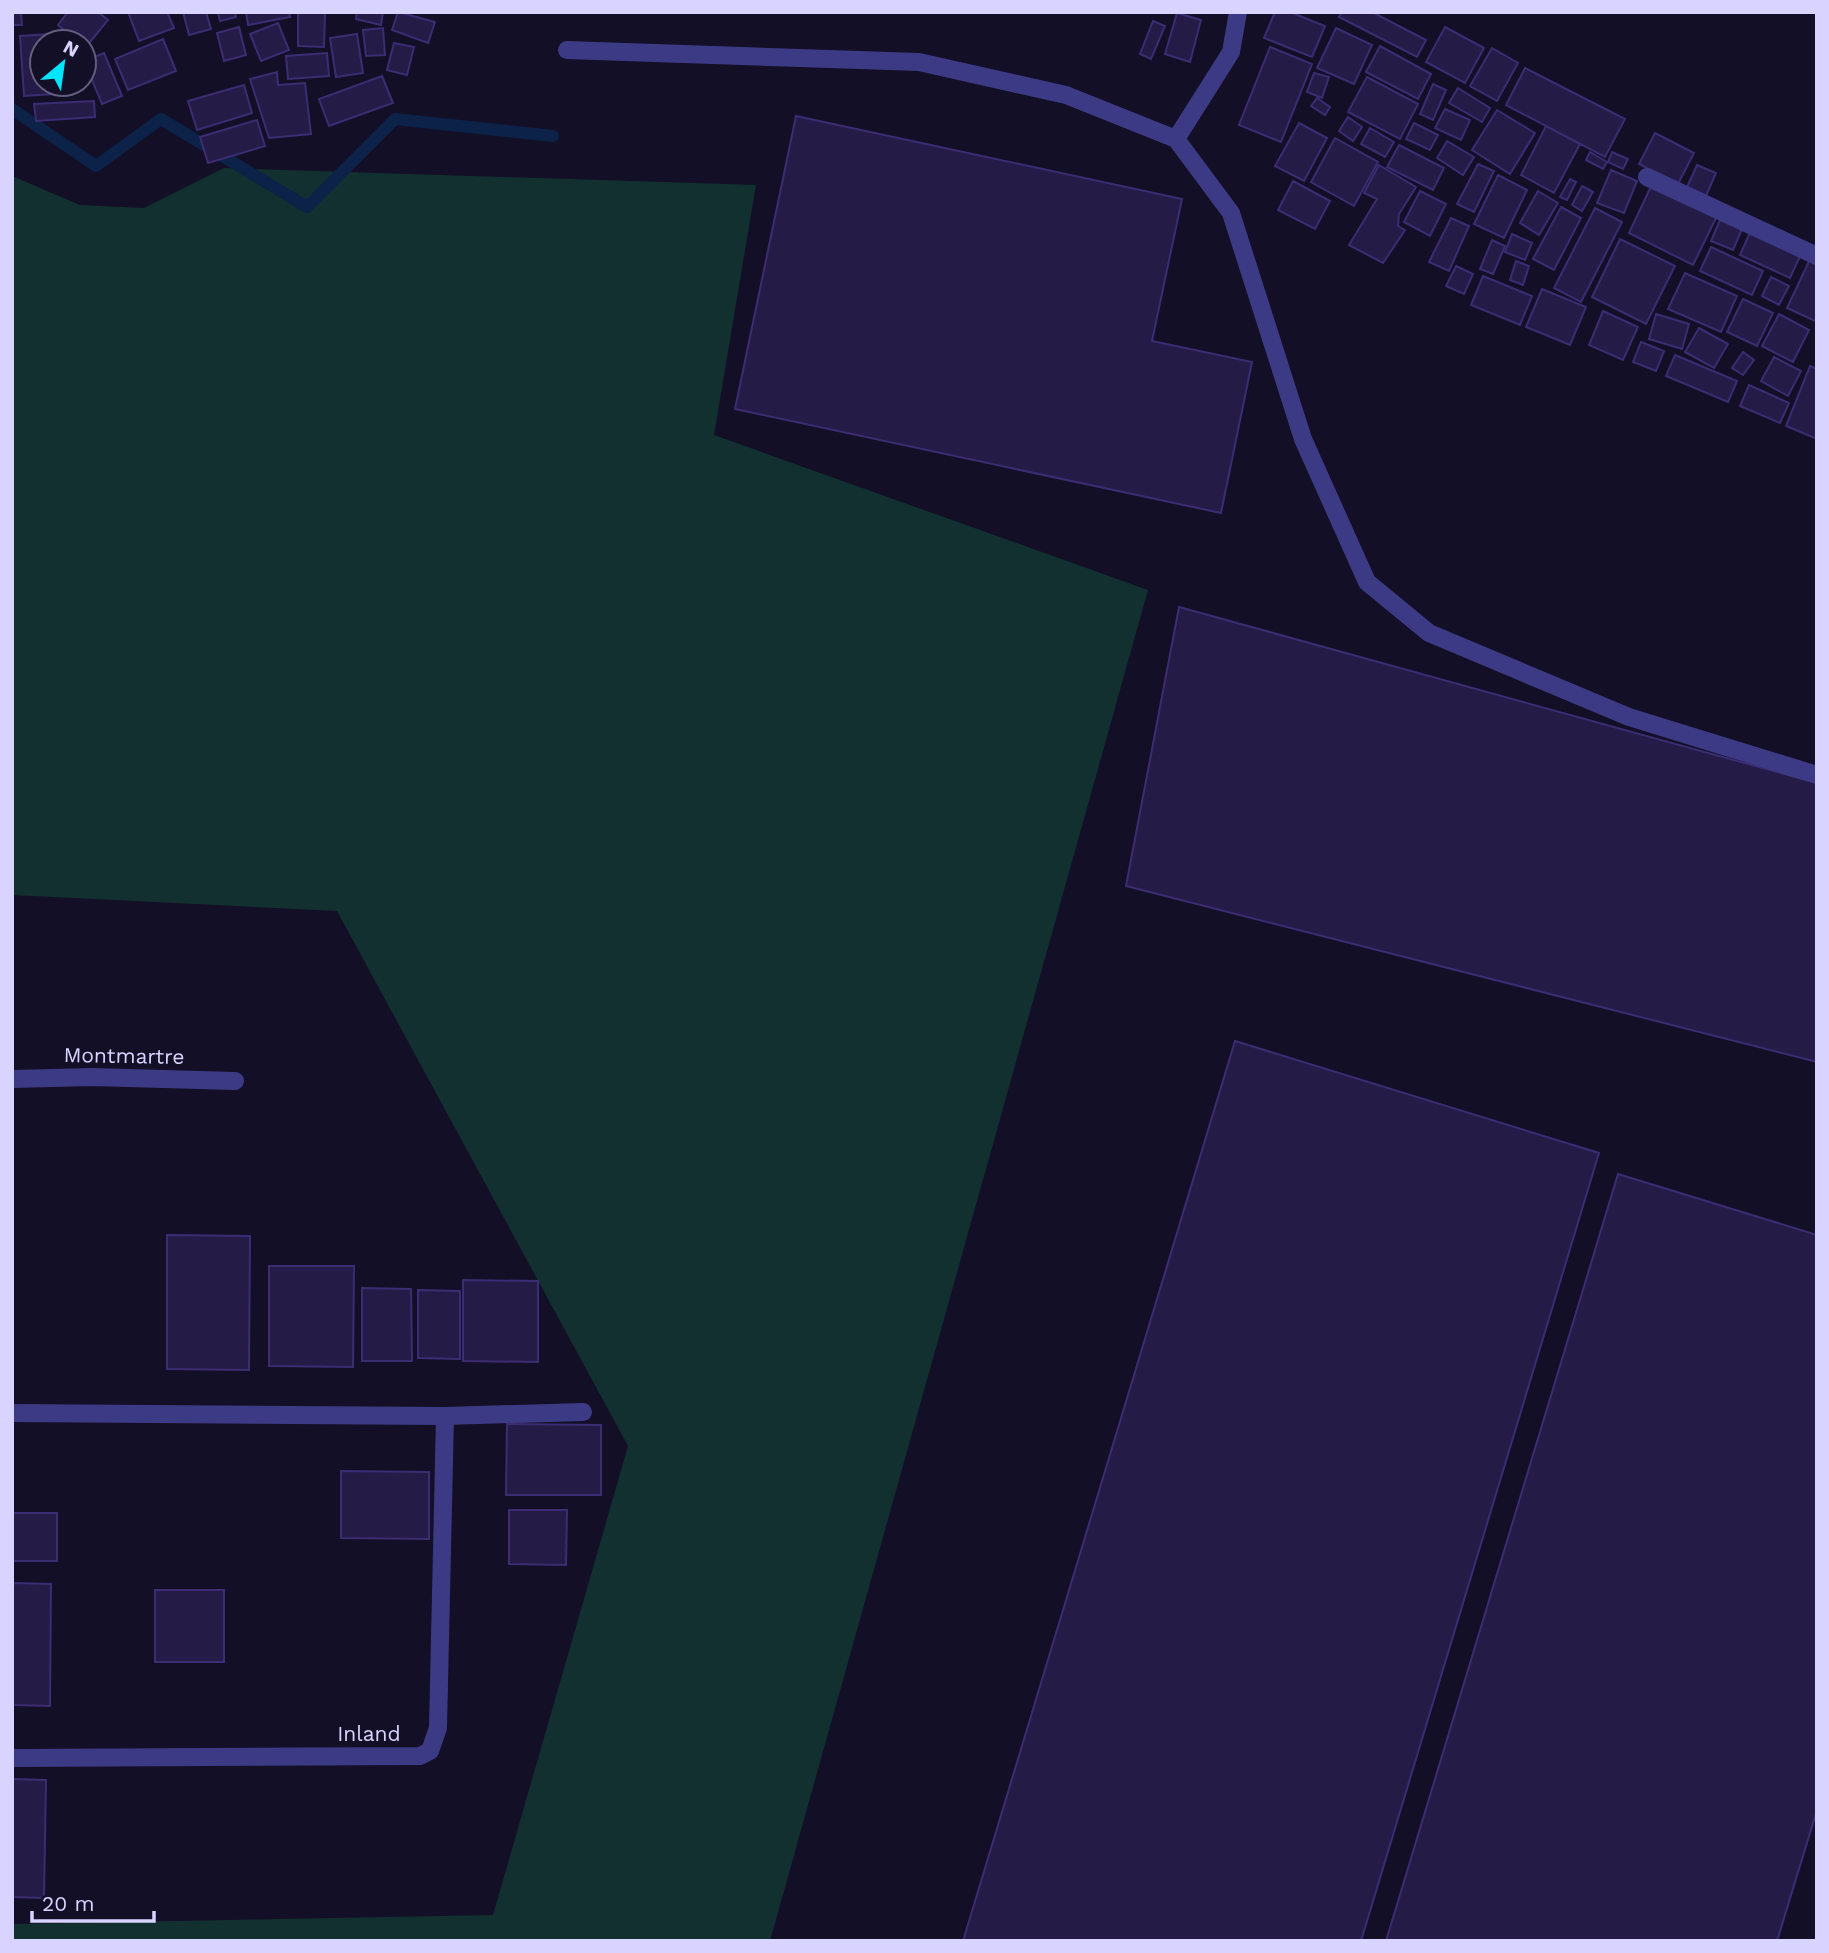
<svg xmlns="http://www.w3.org/2000/svg" width="1829" height="1953" font-family="'Work Sans',sans-serif">
<style>
.green{fill:#12302f}
.lines{fill:none;stroke-linecap:round;stroke-linejoin:round}
.stream{stroke:#0c2248;stroke-width:12}
.building{fill:#241b47;stroke:#3b2d73;stroke-width:2}
.minor{stroke:#3d3a85;stroke-width:18}
.labels{text-anchor:middle;stroke-width:6;stroke-linejoin:round;paint-order:stroke}
.street-label{font-size:21px;fill:#d9d4ff;stroke:#130f26}
</style>
<rect width="100%" height="100%" fill="#130f26"/>
<!-- green -->
<path class="green" d="M224 168 756 185 714 435 1148 590 770 1941H12V1924L493 1915 628 1446 337 911 12 895V176L80 205 144 208Z"/>
<g class="lines">
<!-- stream -->
<path class="stream" d="M12 109 96 166 161 119 307 207 395 119 553 136"/>
</g>
<!-- building -->
<path class="building" d="M12 12H21L22 25H12Z
M68 12H98L108 20 86 47 84 42H79L58 25Z
M128 12H167L174 28 139 41Z
M183 12H206L211 29 189 35Z
M218 12H235L236 17 220 21Z
M246 12H289L290 17 248 25Z
M298 12H325L324 47 298 46Z
M357 12H383L381 25 356 19Z
M398 12 435 22 428 43 392 30Z
M1275 12H1290L1325 26 1312 57 1264 38Z
M1342 12H1372L1426 40 1417 57 1339 17Z
M1177 13 1201 20 1190 62 1165 54Z
M1153 21 1165 26 1151 59 1140 54Z
M278 23 289 50 261 61 250 34Z
M239 27 246 55 224 61 217 33Z
M1445 27 1484 48 1465 83 1426 62Z
M383 28 385 55 366 56 363 30Z
M1336 28 1372 45 1354 84 1317 68Z
M65 33 66 42H42V84H68L69 93 24 96 20 36Z
M357 34 363 73 336 77 330 38Z
M163 39 176 71 128 90 115 59Z
M394 43 414 47 407 75 387 70Z
M1380 46 1431 74 1418 99 1366 72Z
M1270 47 1312 64 1281 142 1239 125Z
M1492 48 1518 63 1497 101 1470 86Z
M104 53 122 96 102 104 84 61Z
M327 53 329 76 288 79 286 56Z
M1525 68 1625 119 1605 157 1506 105Z
M277 72 278 85 305 83 311 134 269 138 250 79Z
M1314 73 1329 77 1322 98 1307 92Z
M382 76 393 103 329 126 319 99Z
M1367 77 1418 104 1400 139 1348 112Z
M1433 84 1446 90 1433 120 1420 114Z
M244 85 252 113 197 130 188 101Z
M1458 88 1490 108 1482 122 1449 103Z
M1317 98 1330 107 1325 115 1311 106Z
M94 101 95 117 36 121 34 104Z
M1445 109 1470 120 1461 140 1435 128Z
M1497 110 1535 133 1510 174 1472 150Z
M796 116 1182 199 1152 341 1252 362 1221 513 735 409Z
M1348 117 1362 127 1353 141 1339 131Z
M257 120 265 146 208 163 200 137Z
M1299 123 1327 138 1304 181 1275 166Z
M1414 123 1438 135 1430 150 1406 139Z
M1546 126 1580 144 1554 193 1521 175Z
M1370 128 1394 142 1385 157 1361 144Z
M1655 133 1694 153 1678 184 1639 164Z
M1335 138 1378 162 1354 206 1311 182Z
M1447 141 1474 157 1463 175 1437 158Z
M1399 145 1444 168 1433 190 1387 167Z
M1590 152 1607 162 1603 169 1586 160Z
M1612 152 1628 159 1623 169 1608 162Z
M1478 164 1494 171 1474 212 1457 204Z
M1379 165 1416 187 1399 214 1398 226 1405 230 1383 263 1349 245 1377 199 1364 193Z
M1697 165 1716 173 1706 196 1687 187Z
M1611 170 1637 181 1624 213 1597 203Z
M1498 175 1527 190 1504 238 1474 224Z
M1570 179 1576 182 1567 200 1560 197Z
M1293 181 1330 201 1315 229 1278 210Z
M1653 182 1718 214 1693 265 1629 233Z
M1582 186 1593 192 1582 211 1572 205Z
M1420 191 1446 204 1430 236 1404 222Z
M1538 191 1558 203 1539 235 1520 223Z
M1561 207 1581 218 1554 270 1533 259Z
M1595 208 1622 222 1581 302 1554 288Z
M1451 218 1469 226 1449 271 1429 262Z
M1720 220 1742 229 1733 250 1711 241Z
M1751 230 1801 254 1790 278 1740 255Z
M1512 234 1532 243 1525 260 1505 252Z
M1620 239 1675 266 1646 324 1592 297Z
M1492 240 1505 246 1493 274 1480 269Z
M1711 247 1763 271 1752 295 1700 271Z
M1810 259 1817 262V322L1787 308Z
M1516 261 1529 266 1523 285 1510 280Z
M1456 266 1473 274 1464 294 1446 286Z
M1685 273 1737 296 1721 332 1668 309Z
M1483 276 1532 296 1520 325 1471 305Z
M1771 277 1789 286 1779 305 1762 296Z
M1542 289 1586 307 1570 345 1526 327Z
M1743 299 1773 313 1757 346 1727 332Z
M1603 311 1638 327 1623 360 1589 345Z
M1656 314 1689 324 1682 349 1649 339Z
M1779 314 1809 330 1793 362 1762 346Z
M1699 328 1728 344 1714 368 1685 352Z
M1641 342 1664 351 1656 371 1633 362Z
M1743 352 1754 360 1743 375 1732 368Z
M1675 355 1737 381 1728 402 1666 376Z
M1774 357 1801 371 1788 396 1761 381Z
M1810 366 1817 369V439L1786 426Z
M1749 385 1789 403 1780 423 1740 406Z
M1179 607 1817 783V1062L1126 886Z
M1235 1041 1599 1153 1361 1941H963Z
M1618 1174 1817 1235V1810L1777 1941H1386Z
M167 1235 250 1236 249 1370 167 1369Z
M269 1266H354L353 1367 269 1366Z
M463 1280 538 1281V1362L463 1361Z
M362 1288 411 1289 412 1361H362Z
M418 1290 460 1291V1359L418 1358Z
M507 1424 601 1425V1495H506Z
M341 1471 429 1472V1539L341 1538Z
M509 1510H567L566 1565 509 1564Z
M12 1513H57V1561H12Z
M12 1583 51 1584 50 1706 12 1705Z
M155 1590H224V1662H155Z
M12 1779 46 1780 44 1898 12 1897Z"/>
<g class="lines">
<!-- minor -->
<path class="minor" d="M567 50 919 62 1066 95 1176 139 1231 213 1303 439 1367 582 1429 633 1629 717 1817 775
M1176 139 1231 52 1238 12
M1647 177 1817 256
M12 1079 92 1077 235 1081
M12 1413 445 1416 583 1412
M12 1758 420 1756 430 1751 438 1728 445 1416"/>
</g>
<g class="labels">
<!-- street labels -->
<g class="street-label">
<text transform="translate(124 1056) rotate(1)" y="7">Montmartre</text>
<text x="369" y="1741">Inland</text>
</g>
</g>
<!-- border -->
<rect width="1829" height="1953" fill="none" stroke="#d9d4ff" stroke-width="28"/>
<!-- north arrow -->
<g transform="translate(63 63) rotate(29)"><circle r="33" fill="#130f26" stroke="#625e7d" stroke-width="2"/>
<path d="M0-5L12 26L0 18L-12 26Z" fill="#00e5ff"/>
<text y="-10" font-size="19" font-weight="bold" text-anchor="middle" fill="#d9d4ff">N</text>
</g>
<!-- scale -->
<path d="M32 1911v10h122v-10" fill="none" stroke="#d9d4ff" stroke-width="3.5"/>
<text x="42" y="1911" font-size="21" fill="#d9d4ff" stroke="#130f26" stroke-width="5" paint-order="stroke">20 m</text>
</svg>
